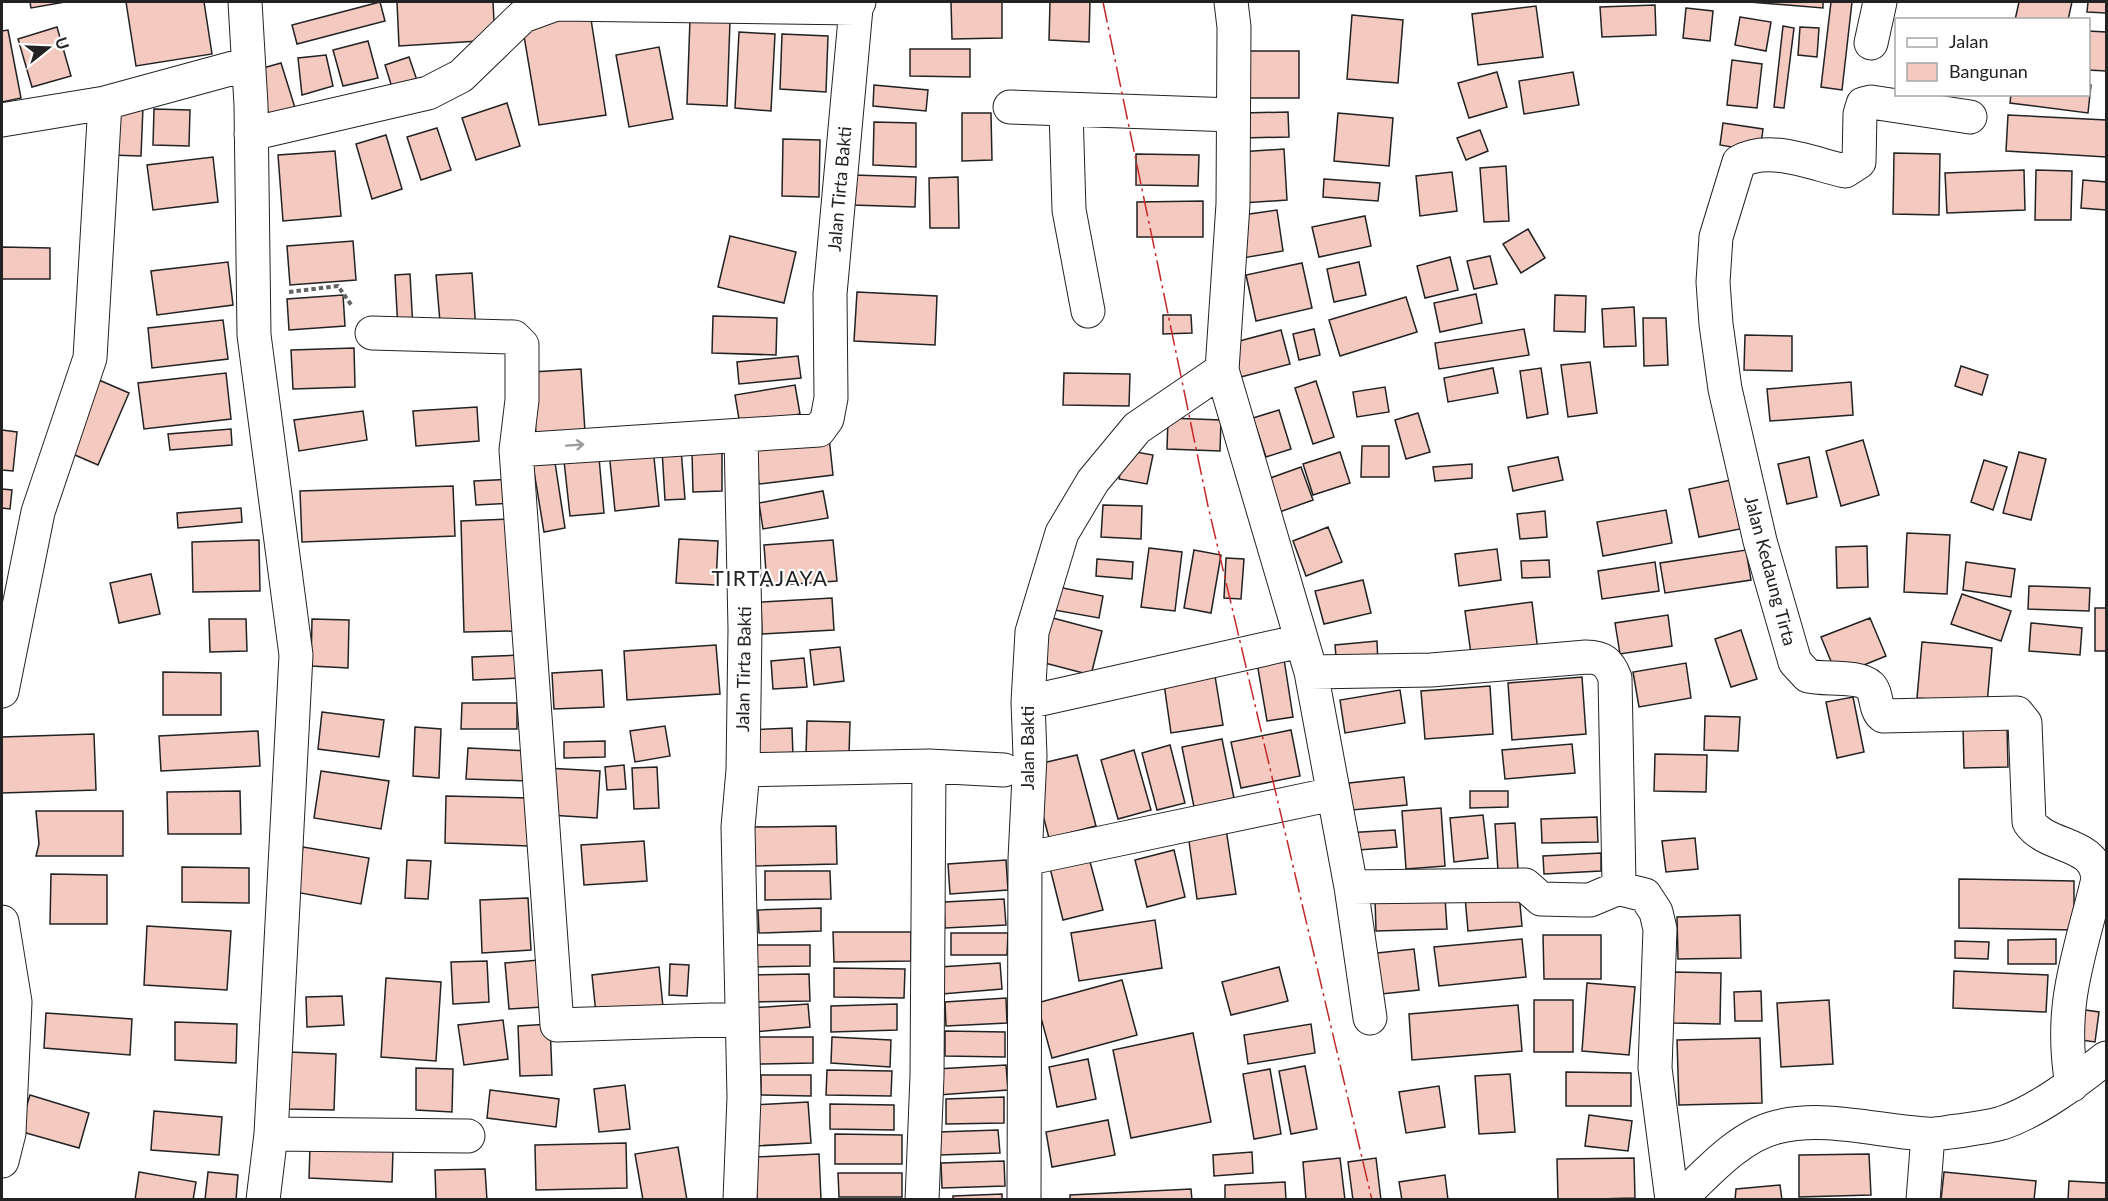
<svg xmlns="http://www.w3.org/2000/svg" width="2108" height="1201" font-family="Lato,sans-serif">
<style>
.building{fill:#f3c9c0;stroke:#222;stroke-width:1.5}
.lines{fill:none;stroke-linecap:round;stroke-linejoin:round}
.minor-casing{stroke:#222;stroke-width:35}
.path{stroke:#646464;stroke-width:4;stroke-dasharray:4.5 3;stroke-linecap:butt}
.minor{stroke:#fff;stroke-width:33}
.power{stroke:#c62828;stroke-width:1.5;stroke-dasharray:21 4.5 3 4.5;stroke-linecap:butt}
.oneway{stroke:#9c9c9c}
.labels{text-anchor:middle;stroke-width:4.5;stroke-linejoin:round;paint-order:stroke}
.street-label{font-size:18px;fill:#222;stroke:#fff}
.quarter-label{font-size:21px;letter-spacing:1.5px;fill:#222;stroke:#fff}
</style>
<rect width="100%" height="100%" fill="#fff"/>
<!-- building -->
<path class="building" d="M30 2H65L31 8Z
M126 2H204L212 54 136 66Z
M380 2 385 21 297 44 292 25Z
M397 2H493L495 40 399 46Z
M951 2H1002V38L952 39Z
M1050 2H1090L1089 42 1049 40Z
M1749 2H1823V8Z
M1831 2H1852L1842 90 1821 87Z
M2019 2H2072L2068 20H2015Z
M2088 2H2106V13L2087 12Z
M1655 5 1656 35 1602 37 1600 7Z
M1536 6 1543 57 1478 65 1472 14Z
M1686 8 1713 11 1710 41 1683 38Z
M590 13 606 115 539 125 522 24Z
M1352 15 1403 20 1398 83 1347 79Z
M1740 17 1771 22 1766 51 1735 45Z
M690 19 730 21 727 106 687 104Z
M1783 26 1794 28 1784 108 1774 107Z
M57 27 71 76 32 87 18 39Z
M1800 27 1819 28 1817 57 1798 55Z
M8 30 21 98 2 102V31Z
M2088 31 2106 32V71L2088 70Z
M739 32 775 34 771 111 735 108Z
M782 34 828 36 826 92 780 89Z
M368 41 378 78 343 86 333 50Z
M659 47 673 119 629 127 616 55Z
M910 49H970V77L910 76Z
M1250 51H1299V98H1250Z
M326 55 333 86 302 95 298 58Z
M409 57 421 92 396 100 385 65Z
M1732 60 1762 64 1757 108 1727 105Z
M281 63 296 111 270 119 256 70Z
M1497 72 1507 107 1469 118 1458 83Z
M1573 72 1579 105 1524 114 1519 81Z
M2088 84 2091 85 2088 113 2010 103 2011 94H2088Z
M874 85 928 90 926 111 873 106Z
M507 103 520 146 476 160 462 118Z
M111 105 143 107 141 156 109 155Z
M154 109 190 110 189 146 153 145Z
M1288 112 1289 137 1242 138V113Z
M962 113H991L992 160 962 161Z
M1338 113 1393 118 1389 166 1334 161Z
M2008 115 2106 120V157L2006 151Z
M874 122 916 123V167L873 165Z
M1723 123 1763 129 1760 152 1720 145Z
M437 128 451 170 421 180 407 137Z
M1480 130 1488 151 1466 160 1457 138Z
M386 135 402 189 372 199 356 144Z
M783 139 820 140 819 197 782 196Z
M1284 149 1287 200 1242 203 1239 152Z
M335 151 341 216 283 221 278 155Z
M1894 153 1940 154 1939 215 1893 214Z
M1136 154 1199 155 1198 186 1136 185Z
M213 157 218 202 153 210 147 165Z
M1506 166 1509 221 1484 222 1480 168Z
M2024 170 2025 210 1947 213 1945 173Z
M2036 170 2072 171 2071 220H2035Z
M1452 172 1457 211 1420 216 1416 176Z
M853 175 916 177 915 207 852 205Z
M958 177 959 228H930L929 178Z
M1324 179 1380 183 1378 201 1323 197Z
M2083 180 2106 182V210L2081 208Z
M1203 201V237H1137V202Z
M1277 210 1283 251 1243 258 1236 216Z
M1365 216 1371 246 1319 257 1312 227Z
M1528 229 1545 258 1521 273 1503 244Z
M730 236 796 252 784 303 718 287Z
M353 241 356 280 290 285 287 246Z
M2 247 50 248V279H2Z
M1490 256 1497 284 1474 289 1467 261Z
M1450 257 1458 290 1425 298 1417 266Z
M228 262 233 305 157 315 151 271Z
M1359 262 1366 295 1334 302 1327 269Z
M1302 263 1312 308 1256 321 1246 275Z
M472 273 476 331 441 334 436 275Z
M410 274 413 329 398 330 395 275Z
M857 292 937 296 935 345 854 341Z
M1476 294 1482 323 1440 332 1434 303Z
M343 295 345 326 289 330 287 299Z
M1555 295 1586 296 1585 332 1554 331Z
M1406 297 1417 332 1340 356 1329 320Z
M1634 307 1636 346 1604 347 1602 309Z
M1163 315H1191L1192 333 1163 334Z
M713 316 777 318 776 355 712 353Z
M1643 318H1666L1668 365 1644 366Z
M223 320 228 359 152 368 148 328Z
M1314 329 1320 355 1299 360 1293 334Z
M1524 329 1529 355 1439 369 1435 343Z
M1281 330 1290 364 1237 378 1228 344Z
M1745 335 1792 336V371L1744 370Z
M354 348 355 387 293 389 291 350Z
M798 356 801 378 739 384 737 362Z
M1590 362 1597 413 1568 417 1561 365Z
M1961 366 1988 375 1982 395 1955 386Z
M1493 368 1498 393 1448 402 1444 378Z
M1541 368 1548 414 1527 418 1520 371Z
M581 369 585 432 536 435 532 372Z
M226 373 231 419 144 429 138 383Z
M1064 373 1130 374 1129 406 1063 405Z
M99 380 129 393 98 465 68 452Z
M1316 381 1334 437 1313 444 1295 388Z
M1851 382 1853 415 1770 421 1767 389Z
M795 385 800 414 740 425 735 395Z
M1385 387 1389 412 1357 417 1353 392Z
M477 407 479 441 416 446 413 411Z
M1279 410 1291 449 1266 457 1253 418Z
M363 411 367 440 299 451 294 420Z
M1418 413 1430 452 1406 459 1395 420Z
M1168 418 1221 420 1220 451 1167 449Z
M231 429 232 445 170 450 168 434Z
M2 430 17 432 13 471 2 470Z
M829 437 833 475 759 484 754 445Z
M1863 440 1879 495 1841 506 1826 451Z
M1362 446H1389V477H1361Z
M653 448 659 506 615 511 609 452Z
M681 449 685 499 665 500 662 450Z
M1125 450 1153 455 1147 484 1119 479Z
M722 451V491L693 492 692 452Z
M1340 452 1350 483 1313 495 1303 464Z
M2019 452 2046 459 2031 520 2003 513Z
M554 456 565 528 544 532 532 459Z
M1558 457 1563 480 1513 491 1508 467Z
M1809 457 1817 497 1787 504 1778 464Z
M599 458 604 513 570 516 564 461Z
M1984 460 2007 467 1993 510 1971 502Z
M1472 464V478L1435 481 1433 467Z
M1301 467 1313 500 1274 514 1262 481Z
M514 479 515 503 476 505 474 481Z
M1731 480 1740 529 1699 537 1689 489Z
M453 486 455 536 302 542 300 491Z
M2 489 12 490 10 509 2 508Z
M823 491 828 518 763 529 759 503Z
M1103 505 1142 506 1141 539 1101 537Z
M241 508 242 522 178 528 177 513Z
M1666 510 1672 543 1603 556 1597 522Z
M1545 511 1547 537 1520 539 1517 514Z
M513 519 516 631 464 632 461 521Z
M1328 527 1342 562 1306 576 1293 541Z
M1907 533 1950 535 1947 594 1904 592Z
M679 539 718 541 716 585 676 583Z
M259 540 260 591 193 592 192 542Z
M833 540 837 581 767 586 764 545Z
M1867 546 1868 587 1837 588 1836 547Z
M1149 548 1182 552 1175 611 1141 607Z
M1497 549 1501 580 1459 586 1455 554Z
M1194 550 1221 555 1211 613 1184 608Z
M1746 550 1751 580 1665 593 1660 563Z
M1226 558 1244 559 1241 599 1224 598Z
M1097 559 1133 562 1132 579 1096 576Z
M1549 560 1550 577 1522 578 1521 561Z
M1655 562 1659 591 1602 599 1598 571Z
M1966 562 2015 569 2011 597 1963 590Z
M151 574 160 614 119 623 110 583Z
M1363 580 1371 613 1324 624 1315 591Z
M2029 586 2090 588 2089 611 2028 609Z
M1058 587 1103 596 1099 618 1054 610Z
M1962 594 2011 611 2001 641 1951 624Z
M832 598 834 630 762 634 761 602Z
M1532 602 1538 651 1472 661 1465 611Z
M2095 608H2106V651H2095Z
M1668 615 1672 646 1620 654 1615 623Z
M1049 617 1102 631 1091 675 1037 661Z
M1870 618 1886 656 1837 676 1821 637Z
M209 619H246L247 651 210 652Z
M312 619 349 620 348 668 311 666Z
M2031 623 2082 628 2080 655 2029 651Z
M1741 630 1757 679 1731 687 1715 639Z
M1377 641 1378 666 1337 669 1335 645Z
M1922 642 1992 648 1987 704 1917 698Z
M716 645 720 694 627 700 624 651Z
M840 647 844 681 814 685 810 650Z
M521 655 522 678 473 680 472 657Z
M804 658 807 687 773 689 771 661Z
M1284 659 1293 717 1267 721 1257 663Z
M1686 663 1691 698 1639 707 1633 672Z
M602 670 604 707 554 709 552 673Z
M163 672 221 673V715H163Z
M1215 676 1223 725 1171 733 1164 684Z
M1582 677 1586 734 1512 740 1508 683Z
M1490 686 1493 734 1425 739 1421 691Z
M1400 690 1405 723 1345 733 1340 700Z
M1853 697 1864 752 1837 758 1826 702Z
M462 703H517V729H461Z
M322 712 384 720 379 757 318 749Z
M1705 716 1740 717 1738 751 1704 750Z
M807 721 850 722 849 755H806Z
M665 726 670 756 635 762 630 731Z
M2007 726 2008 767 1964 768 1963 727Z
M415 727 441 729 439 778 413 776Z
M792 728 793 756 749 758 748 730Z
M1291 730 1300 776 1241 788 1231 742Z
M258 731 260 766 161 771 159 736Z
M94 734 96 790 2 793V737Z
M1222 739 1234 798 1194 807 1182 747Z
M605 741V757L564 758V742Z
M1572 744 1575 773 1505 779 1502 750Z
M1170 745 1185 803 1157 810 1142 753Z
M468 748 530 751 529 781 466 779Z
M1134 750 1151 810 1118 819 1101 760Z
M1655 754 1707 755 1706 792 1654 791Z
M1077 755 1096 826 1049 838 1030 766Z
M624 765 626 789 607 790 605 767Z
M657 767 659 808 634 809 632 768Z
M546 768 600 771 597 818 549 815Z
M321 771 389 781 381 829 314 818Z
M1404 777 1407 805 1352 810 1349 783Z
M240 791 241 834H168L167 792Z
M1470 791H1508V807L1470 808Z
M446 796 530 798 529 846 445 843Z
M1441 808 1445 866 1406 869 1402 811Z
M36 811H123V856H36L39 844Z
M1483 815 1488 858 1454 862 1450 818Z
M1597 817 1598 842 1542 843 1541 819Z
M1515 823 1518 869 1498 871 1495 824Z
M836 826 837 864 754 866 753 827Z
M1226 829 1236 894 1197 899 1188 834Z
M1395 830 1397 847 1346 851 1345 833Z
M1695 838 1698 869 1666 872 1662 841Z
M644 841 647 881 584 885 581 845Z
M303 847 369 858 361 904 295 892Z
M1174 850 1185 897 1147 907 1135 860Z
M1601 853V871L1544 874 1543 856Z
M1089 858 1103 910 1063 920 1050 868Z
M407 860 431 861 428 899 405 898Z
M1006 860 1008 890 950 894 948 864Z
M182 867 249 868V903L182 902Z
M765 871H830L831 899 765 900Z
M51 874 107 875V924H50Z
M1959 879 2074 881V930L1959 928Z
M1519 893 1522 926 1468 931 1465 897Z
M1445 897 1447 929 1376 931 1375 899Z
M528 898 531 950 482 953 480 900Z
M1004 899 1006 925 945 928 944 902Z
M821 908V931L759 933 758 910Z
M1740 915 1741 958 1678 959 1677 917Z
M1155 920 1162 968 1079 981 1071 933Z
M147 926 231 931 227 990 144 985Z
M833 932H911V961L834 962Z
M951 933H1008L1007 955H951Z
M1543 935H1601V979H1544Z
M1522 939 1526 977 1439 986 1434 947Z
M2056 939V964H2008V940Z
M1955 941 1989 942 1988 959 1955 958Z
M755 945H810V966L755 967Z
M1414 949 1419 990 1372 995 1368 954Z
M539 960 543 1007 509 1009 505 963Z
M487 961 489 1002 453 1004 451 962Z
M1000 963 1002 989 942 994 940 967Z
M670 964 689 965 687 996 669 995Z
M659 967 663 1007 596 1014 592 975Z
M1279 967 1288 1001 1231 1015 1222 982Z
M834 968 905 969 904 998 834 997Z
M1954 971 2048 975 2046 1012 1953 1008Z
M1674 972 1721 973 1720 1024 1673 1023Z
M809 974 810 1001 753 1002 752 975Z
M386 978 441 982 436 1061 381 1057Z
M1122 980 1137 1035 1052 1058 1037 1003Z
M1587 983 1635 987 1629 1055 1582 1051Z
M1761 991 1762 1021H1735L1734 992Z
M342 996 344 1025 307 1027 306 997Z
M1006 998 1007 1023 946 1026 945 1002Z
M1534 1000H1573V1052H1534Z
M1829 1000 1833 1064 1781 1067 1777 1003Z
M808 1004 810 1027 753 1032 751 1008Z
M897 1004V1030L831 1032V1006Z
M1518 1005 1522 1051 1412 1060 1409 1014Z
M2072 1008 2099 1012 2095 1042 2068 1038Z
M46 1013 132 1019 130 1055 44 1048Z
M503 1020 508 1059 464 1065 458 1025Z
M175 1022 237 1024 236 1063 175 1060Z
M550 1024 552 1075 520 1076 518 1026Z
M1311 1024 1315 1053 1248 1064 1244 1035Z
M945 1031 1005 1032V1057L945 1056Z
M1193 1033 1211 1122 1131 1138 1113 1050Z
M758 1037H813V1063L759 1064Z
M832 1037 891 1040 890 1067 831 1063Z
M1760 1038 1762 1103 1679 1105 1677 1040Z
M289 1052 336 1054 334 1110 288 1109Z
M1088 1059 1096 1099 1057 1107 1049 1067Z
M1006 1065 1008 1090 938 1095 936 1069Z
M1305 1066 1317 1129 1291 1134 1279 1071Z
M416 1068 453 1069 452 1112 416 1110Z
M1270 1069 1281 1134 1254 1139 1243 1074Z
M827 1070 892 1071 891 1096 826 1095Z
M1566 1072 1631 1073V1106H1566Z
M1510 1074 1515 1132 1479 1134 1475 1076Z
M761 1075H811V1096L761 1095Z
M625 1085 630 1129 599 1132 594 1089Z
M1439 1086 1445 1127 1406 1133 1399 1092Z
M490 1090 559 1099 556 1127 487 1118Z
M30 1095 89 1113 79 1148 19 1131Z
M1004 1097V1123L946 1124V1099Z
M808 1102 811 1143 755 1146 752 1105Z
M830 1104 894 1105V1130L830 1129Z
M154 1111 222 1117 219 1155 151 1150Z
M1589 1115 1632 1121 1628 1151 1585 1146Z
M1108 1120 1115 1155 1052 1167 1046 1132Z
M998 1130 1000 1153 939 1155 938 1132Z
M835 1134 902 1135V1164H835Z
M626 1143 627 1188 536 1190 535 1145Z
M310 1147 393 1150 392 1182 309 1178Z
M678 1147 687 1200H643L635 1154Z
M1252 1152 1253 1173 1214 1176 1213 1155Z
M819 1154 821 1200H757L755 1157Z
M1869 1154 1871 1195 1799 1197V1155Z
M1340 1158 1345 1200H1306L1303 1162Z
M1376 1158 1381 1200H1353L1348 1162Z
M1634 1158 1635 1198 1558 1200 1557 1159Z
M1004 1161 1005 1186 942 1188 941 1163Z
M485 1169 487 1200H436L435 1170Z
M139 1172 196 1182 193 1200H135Z
M208 1172 238 1175 236 1200H205Z
M1944 1172 2036 1181 2034 1200H1941Z
M838 1173H902V1197H839Z
M1445 1175 1448 1200H1402L1399 1182Z
M2069 1181 2106 1183V1200H2068Z
M1285 1182 1286 1200H1225V1185Z
M1780 1185 1782 1200H1735L1736 1189Z
M1191 1189 1192 1200H1070V1195Z
M1002 1194V1200H953V1196Z"/>
<g class="lines">
<defs>
<path id="minor" d="M245 2 251 105 254 335 296 655 271 1134 263 1200
M1231 2 1234 27 1233 204 1222 370 1311 672 1351 887 1370 1018
M1871 43 1880 2
M1010 107 1233 115
M1066 110 1069 210 1088 311
M1970 117 1871 102 1863 104 1860 114 1859 162 1845 171C1813 164 1769 144 1739 162L1716 237 1713 282 1716 324 1725 389 1760 541 1795 662 1808 676C1824 680 1859 675 1870 686 1878 694 1874 709 1883 716L2017 713 2025 723 2029 822C2047 849 2096 841 2098 879 2080 955 2058 1004 2072 1085
M2 120 105 103 248 64
M251 134 428 93 461 76 523 16 556 4 856 8
M372 333 514 337 522 345V400L516 450 557 1025 742 1019
M516 450 819 430 827 419 831 398 830 294 856 8 859 2
M1311 672 1431 670 1586 657C1602 657 1609 662 1615 678L1619 883 1625 890 1645 895 1656 912 1660 929 1655 1068 1672 1200
M2 691 38 512 90 358 105 103
M1028 702 1301 641
M743 770 929 766 1004 770
M1025 859 1333 794
M1351 887 1525 885 1541 899 1582 900H1590L1621 887
M2 922 15 1002 9 1133 2 1161
M271 1134 468 1136
M740 1200 744 1097 738 827 743 770 745 629 741 435
M922 1200 927 1076 929 766
M1024 1200 1025 859 1030 756 1028 702 1032 632 1062 533 1093 481 1137 428 1222 370
M1679 1200C1706 1174 1739 1136 1777 1127 1825 1115 1877 1131 1926 1134 1936 1135 1947 1132 1958 1131 1972 1129 1988 1127 2002 1123 2038 1111 2077 1081 2106 1058
M1923 1200 1928 1135"/>
</defs>
<!-- minor casing -->
<use href="#minor" class="minor-casing"/>
<!-- path -->
<path class="path" d="M289 292 338 286 352 306"/>
<!-- minor -->
<use href="#minor" class="minor"/>
<!-- power -->
<path class="power" d="M1103 2 1208 506 1372 1200"/>
</g>
<!-- one-way arrows -->
<defs><path id="oneway-shaft" d="M-6 0H5M1.5-3L5.5 0L1.5 3" fill="none" stroke-width="1.6" stroke-linecap="round" stroke-linejoin="round" transform="scale(1.5)"/></defs>
<use class="oneway" href="#oneway-shaft" transform="translate(575 445) rotate(-4)"/>
<g class="labels">
<!-- street labels -->
<g class="street-label">
<text transform="translate(840 189) rotate(-85)" y="6">Jalan Tirta Bakti</text>
<text transform="translate(1770 571) rotate(75)" y="6">Jalan Kedaung Tirta</text>
<text transform="translate(744 669) rotate(-89)" y="6">Jalan Tirta Bakti</text>
<text transform="translate(1028 748) rotate(-90)" y="6">Jalan Bakti</text>
</g>
<!-- quarter labels -->
<g class="quarter-label">
<text x="770" y="586">TIRTAJAYA</text>
</g>
</g>
<!-- border -->
<rect width="2108" height="1201" fill="none" stroke="#222222" stroke-width="6"/>
<!-- legend -->
<rect x="1895" y="18" width="195" height="78" fill="#ffffff" stroke="#a7a7a7" stroke-width="1.5"/>
<rect x="1907" y="38" width="30" height="9" fill="#ffffff" stroke="#a7a7a7" stroke-width="1.5"/>
<text x="1949" y="48" font-size="18" fill="#222222">Jalan</text>
<rect x="1907" y="63" width="30" height="18" fill="#f3c9c0" stroke="#a7a7a7" stroke-width="1.5"/>
<text x="1949" y="78" font-size="18" fill="#222222">Bangunan</text>
<!-- north arrow -->
<g transform="translate(48 48) rotate(72)" stroke="#ffffff" stroke-width="4.5" paint-order="stroke">
<path d="M0-4.5L10 22L0 15L-10 22Z" fill="#222222"/>
<text y="-9" font-size="16" font-weight="bold" text-anchor="middle" fill="#222222">U</text>
</g>
</svg>
